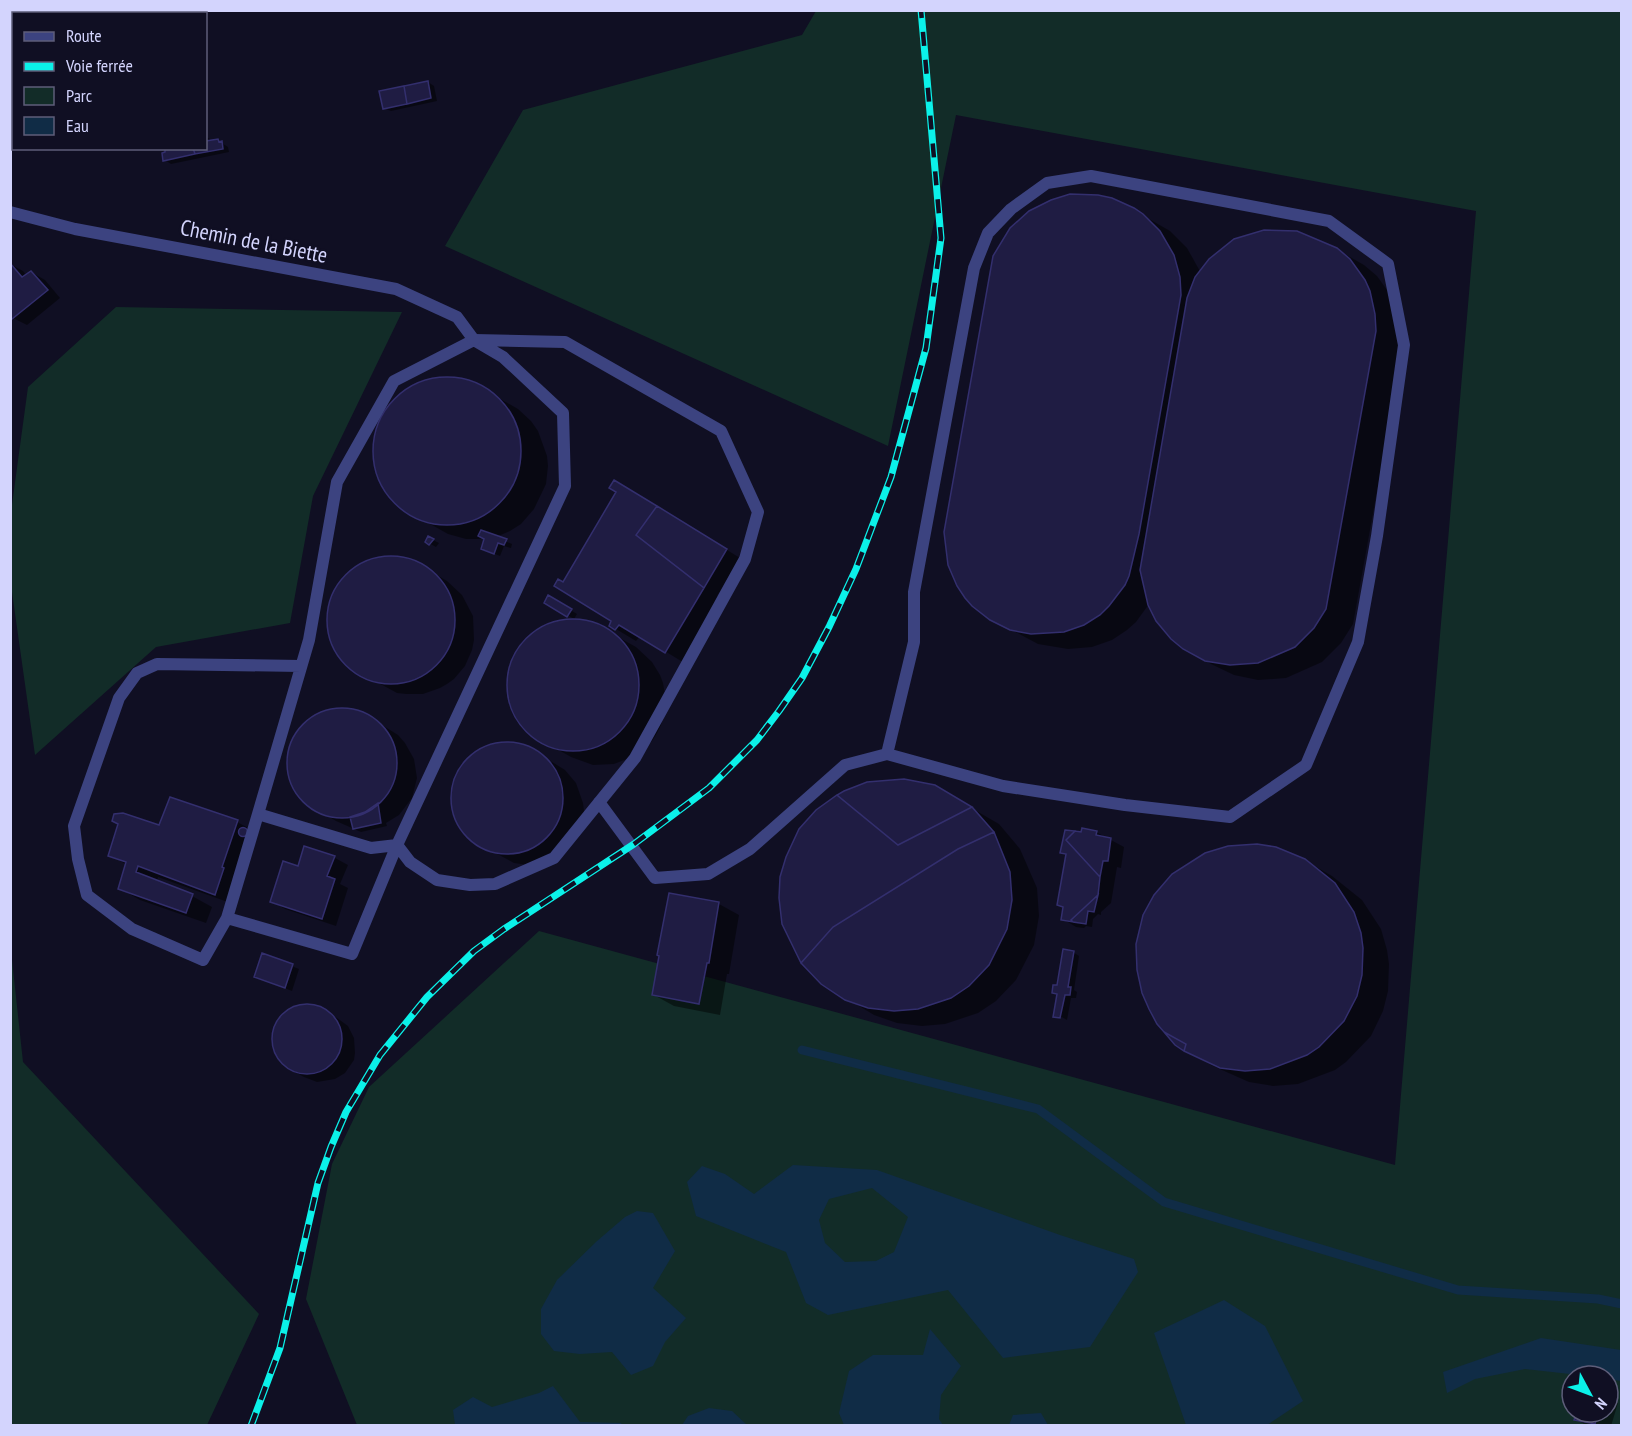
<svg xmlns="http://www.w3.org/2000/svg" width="1632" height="1436" font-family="'PT Sans Narrow',sans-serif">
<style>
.green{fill:#122c28;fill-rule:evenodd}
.water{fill:#102c46;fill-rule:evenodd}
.shadow{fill:#0007}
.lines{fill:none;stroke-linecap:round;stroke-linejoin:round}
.stream{stroke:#102c46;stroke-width:9}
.building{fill:#1f1c43;stroke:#332f6e;stroke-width:1.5}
.lane{stroke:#3c4380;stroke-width:12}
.street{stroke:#3c4380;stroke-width:12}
.rail-casing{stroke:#0bf1e9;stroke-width:7}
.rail{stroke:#100f23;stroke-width:4.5;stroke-dasharray:14;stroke-linecap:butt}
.labels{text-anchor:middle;stroke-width:5;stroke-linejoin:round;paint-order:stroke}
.street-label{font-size:22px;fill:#d3d4fd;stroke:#100f23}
</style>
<rect width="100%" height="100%" fill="#100f23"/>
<!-- green -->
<path class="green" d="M816 11H1621V1425H357L306 1299 332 1164 369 1087 539 931 1395 1165 1476 211 956 115 888 446 445 246 523 110 802 35ZM1572 1376H1608V1412H1572Z
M116 307 402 312 313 496 290 623 156 647 35 755 10 578 11 512 28 387Z
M10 941 23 1062 259 1314 207 1425H11Z"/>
<!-- water -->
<path class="water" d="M793 1165 877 1170 1060 1235 1134 1259 1138 1272 1090 1347 1003 1358 948 1290 828 1315 806 1303 786 1252 696 1216 687 1182 702 1166 725 1174 754 1194ZM872 1188 908 1217 894 1252 876 1261 845 1262 825 1243 819 1220 829 1199Z
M637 1211 653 1213 675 1251 653 1288 686 1318 665 1342 653 1366 631 1375 612 1352 580 1354 554 1351 541 1334V1309L557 1280 597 1241 625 1217Z
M1224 1300 1265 1326 1303 1401 1267 1425H1186L1154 1333Z
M930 1329 961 1366 941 1395 939 1419 943 1425H844L839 1413 849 1371 873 1355H923Z
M1541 1338 1621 1350V1381L1608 1379V1376H1588L1525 1369 1475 1379 1447 1393 1443 1372Z
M553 1386 580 1422 621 1423 622 1425H455L453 1410 473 1397 492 1407 539 1393Z
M709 1408 732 1411 747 1425H682L688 1416Z
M1041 1413 1048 1425H1009L1013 1415Z"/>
<!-- shadow -->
<path class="shadow" d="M117 10H188L173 14H117Z
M10 19 14 34V90L10 91Z
M428 82 434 86 437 101 391 111 384 108Z
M10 118 14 119V148L10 149Z
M206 137 210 139 211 142 217 140 228 147 229 152 171 164 165 160 206 148Z
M1123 204 1170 231 1187 248 1201 273 1336 249 1364 265 1377 276 1392 297 1403 347 1353 624 1341 643 1322 662 1286 678 1258 680 1234 675 1211 664 1183 648 1149 604 1136 622 1127 630 1112 640 1092 647 1068 649 1038 644 991 619Z
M10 264 23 271 27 276 31 272 45 280 60 298 27 325 13 318Z
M439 379H454L478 386 518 409 531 421 538 431 547 456 548 466 546 484 534 509 521 524 510 531 496 537 512 544 511 548 504 546 500 556 483 549 485 539H466L448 534 407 511 392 498 382 483 377 468 376 441 381 422 388 409 400 397 412 388 423 383Z
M635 493 740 558 717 596 724 601 686 664 640 636 636 641 616 629 614 620 564 584Z
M429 538 439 543 436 547 427 542Z
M399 558 412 561 447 581 462 595 473 616 474 640 472 650 465 666 454 679 447 684 440 688 423 694H406L397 693 353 669 339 655 332 640 330 631 329 612 331 602 338 586 351 572 374 559Z
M549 597 577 614 574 619 546 602Z
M582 621 594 624 636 647 652 662 660 675 663 683 666 700 665 710 661 725 657 733 652 741 637 755 614 764 593 765 571 757 543 741 525 727 516 714 511 700 509 680 511 670 519 649 536 632 545 627 560 622Z
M348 710 366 715 398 735 405 743 414 759 417 778 412 798 399 815 386 823 387 826 361 832 336 821 315 808 302 798 292 780 289 759 291 748 297 735 309 721 329 711Z
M508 743 521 745 536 752 565 770 576 783 583 803 584 811 582 825 570 846 528 865 514 863 473 841 459 824 453 808 452 798 455 780 464 765 481 750 496 744Z
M935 787 999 824 1020 849 1037 888 1039 916 1034 945 1016 980 996 1001 978 1013 945 1024 922 1026 897 1023 874 1015 846 998Z
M237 822 258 833 236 905 158 877 157 882 192 896 212 907 206 923 140 900 119 888 127 865 110 855 160 827Z
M1096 832 1124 847 1121 868 1117 867 1111 903 1101 912V915L1098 914 1093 919 1092 927 1086 926 1084 928 1076 927 1063 919 1064 908 1058 904 1067 855 1062 852 1082 834Z
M305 848 335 858 348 865 340 884 348 888 336 926 285 909 272 901 299 868Z
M1304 860 1332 876 1362 900 1381 929 1387 950 1389 964 1388 991 1383 1011 1371 1036 1346 1062 1335 1070 1298 1084 1273 1086 1249 1082 1213 1066 1185 1050Z
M670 895 719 904 739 915 729 974H727L720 1015 674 1006 654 995Z
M1073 952 1079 956 1074 990 1077 992 1076 998H1071L1067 1020 1060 1016V1019L1055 1016 1058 995 1053 992 1058 987Z
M263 955 299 969 292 991 256 977Z
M308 1005 322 1009 337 1018 348 1026 354 1038 355 1053 354 1060 345 1073 335 1079 317 1082 304 1077 290 1069 279 1059 274 1047V1033L278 1022 289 1011 301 1006Z
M1608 1397 1618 1403 1611 1426H1587L1576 1419 1578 1412H1608Z"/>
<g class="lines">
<!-- stream -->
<path class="stream" d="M802 1050 1038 1109 1164 1202 1458 1290 1598 1299 1622 1304"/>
</g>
<!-- building -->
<path class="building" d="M115 10H140L125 14H116Z
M428 81 431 98 407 104 404 86Z
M404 86 407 104 383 109 379 91Z
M218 139 219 142 222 141 223 149 195 154 193 148H206V141Z
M169 148H193L195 154 163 161 162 153 165 152V149Z
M1070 194 1098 195 1112 198 1134 208 1143 214 1160 231 1174 255 1180 277 1181 295 1139 534 1129 576 1125 585 1109 606 1100 615 1084 625 1064 632 1031 634 1010 630 990 620 972 606 965 598 957 586 948 565 944 532 993 256 1010 228 1029 211 1051 200Z
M1264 230 1297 231 1337 248 1350 259 1365 280 1370 291 1375 314 1376 331 1326 609 1314 628 1295 647 1258 663 1230 665 1205 661 1183 649 1171 639 1156 621 1148 605 1140 570 1187 298 1195 277 1209 259 1234 239Z
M10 263 22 277 31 271 48 290 12 319 10 317Z
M373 451a74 74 0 1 1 148 0a74 74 0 1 1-148 0Z
M614 480 657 506 636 535 704 588 665 653 619 625 615 630 609 626 611 621 554 586 558 579 563 582 616 492 609 488Z
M657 506 727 549 704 588 636 535Z
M481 530 507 539 504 545 498 543 494 554 481 549 484 539 478 536Z
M428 536 434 539 429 545 425 542Z
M327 620a64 64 0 1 1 128 0a64 64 0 1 1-128 0Z
M548 595 572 609 567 617 544 603Z
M507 685a66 66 0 1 1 132 0a66 66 0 1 1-132 0Z
M287 763a55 55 0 1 1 110 0a55 55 0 1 1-110 0Z
M451 798a56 56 0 1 1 112 0a56 56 0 1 1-112 0Z
M904 779 935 785 972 807 898 845 837 795 844 791 867 782Z
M837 795 898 845 972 807 994 832 958 849 833 927 801 963 782 924 779 898 780 877 786 857 799 829 816 810Z
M170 797 238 820 222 867 224 868 215 895 138 866 136 872 193 894 186 913 118 889 126 862 108 856 118 824 112 821 114 814 123 813 159 825Z
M378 803 381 823 353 829 350 817 365 812Z
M238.5 832a4.5 4.5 0 1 1 9 0a4.5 4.5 0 1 1-9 0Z
M1082 828 1097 831 1096 835 1111 838 1108 861H1103L1100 877 1066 840 1075 831 1081 832Z
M1065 830 1075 831 1066 840 1100 877 1098 895 1071 920 1073 922 1061 920 1063 907 1057 905 1066 854 1060 853Z
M994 832 1010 872 1012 900 1007 929 989 965 969 986 951 998 918 1009 894 1011 868 1008 845 1000 821 984 801 963 833 927 958 849Z
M1257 844 1276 847 1305 859 1335 883 1354 912 1361 933 1363 948 1362 975 1357 996 1344 1021 1319 1047 1307 1055 1270 1069 1245 1071 1220 1068 1184 1051 1186 1044 1164 1032 1157 1024 1149 1009 1142 993 1137 970 1136 944 1143 915 1154 895 1172 874 1205 853 1228 846Z
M304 846 335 856 327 876 335 879 322 919 270 902 283 861 298 866Z
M669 893 719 902 709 963H707L699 1004 652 995 659 956 657 955Z
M1098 895 1094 912 1088 911 1086 924 1073 922 1071 920Z
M1063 949 1074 951 1068 987H1071L1070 995H1065L1060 1018 1053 1017 1057 994 1052 993 1053 985H1057Z
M262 953 293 964 285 988 254 977Z
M272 1039a35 35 0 1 1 70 0a35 35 0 1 1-70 0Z
M1164 1032 1186 1044 1184 1051 1175 1045Z
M1577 1412H1599L1595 1424 1574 1420Z"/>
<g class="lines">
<!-- lane -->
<path class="lane" d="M474 340 565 342 721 431 758 512 745 559 635 758 554 858 495 884 470 885 437 880 410 862 397 845 565 486 563 413 503 357Z
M599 802 655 878 708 874 750 849 845 765 887 754 1003 786 1125 805 1230 817 1306 765 1358 642 1377 536 1404 345 1388 264 1329 221 1091 176 1047 183 1011 209 988 233 974 268 914 592V642L887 754
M258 814 309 640 337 482 394 381 474 340
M227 918 352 954 397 845 371 848 258 814 227 918 203 960 132 929 87 895 78 859 74 826 119 698 137 673 157 664 301 666"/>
<!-- street -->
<path class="street" d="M10 212 75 229 396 289 457 317 474 340"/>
<defs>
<path id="rail" d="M251 1426 280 1348 318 1183 331 1147 346 1112 380 1055 427 997 474 951 504 929 634 844 709 788 757 740 779 711 802 678 829 627 856 569 891 477 926 348 941 238 921 10"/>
</defs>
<!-- rail casing -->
<use href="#rail" class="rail-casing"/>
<!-- rail -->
<use href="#rail" class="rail"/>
</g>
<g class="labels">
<!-- street labels -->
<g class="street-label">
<text transform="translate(254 241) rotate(11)" y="8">Chemin de la Biette</text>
</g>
</g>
<!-- border -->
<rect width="1632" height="1436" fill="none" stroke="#d3d4fd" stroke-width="24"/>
<!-- legend -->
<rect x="12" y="12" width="195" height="138" fill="#100f23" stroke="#5e5e7a" stroke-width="1.5"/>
<rect x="24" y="32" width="30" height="9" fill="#3c4380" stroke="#5e5e7a" stroke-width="1.5"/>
<text x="66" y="42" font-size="18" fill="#d3d4fd">Route</text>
<rect x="24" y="62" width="30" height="9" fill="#0bf1e9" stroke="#5e5e7a" stroke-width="1.5"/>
<text x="66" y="72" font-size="18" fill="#d3d4fd">Voie ferrée</text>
<rect x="24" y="87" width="30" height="18" fill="#122c28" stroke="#5e5e7a" stroke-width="1.5"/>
<text x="66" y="102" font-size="18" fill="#d3d4fd">Parc</text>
<rect x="24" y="117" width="30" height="18" fill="#102c46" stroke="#5e5e7a" stroke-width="1.5"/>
<text x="66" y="132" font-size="18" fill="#d3d4fd">Eau</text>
<!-- north arrow -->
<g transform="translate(1590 1394) rotate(131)"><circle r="28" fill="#100f23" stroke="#5e5e7a" stroke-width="1.5"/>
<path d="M0-4.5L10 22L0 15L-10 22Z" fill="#0bf1e9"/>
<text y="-9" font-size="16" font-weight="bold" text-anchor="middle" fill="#d3d4fd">N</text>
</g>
</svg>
